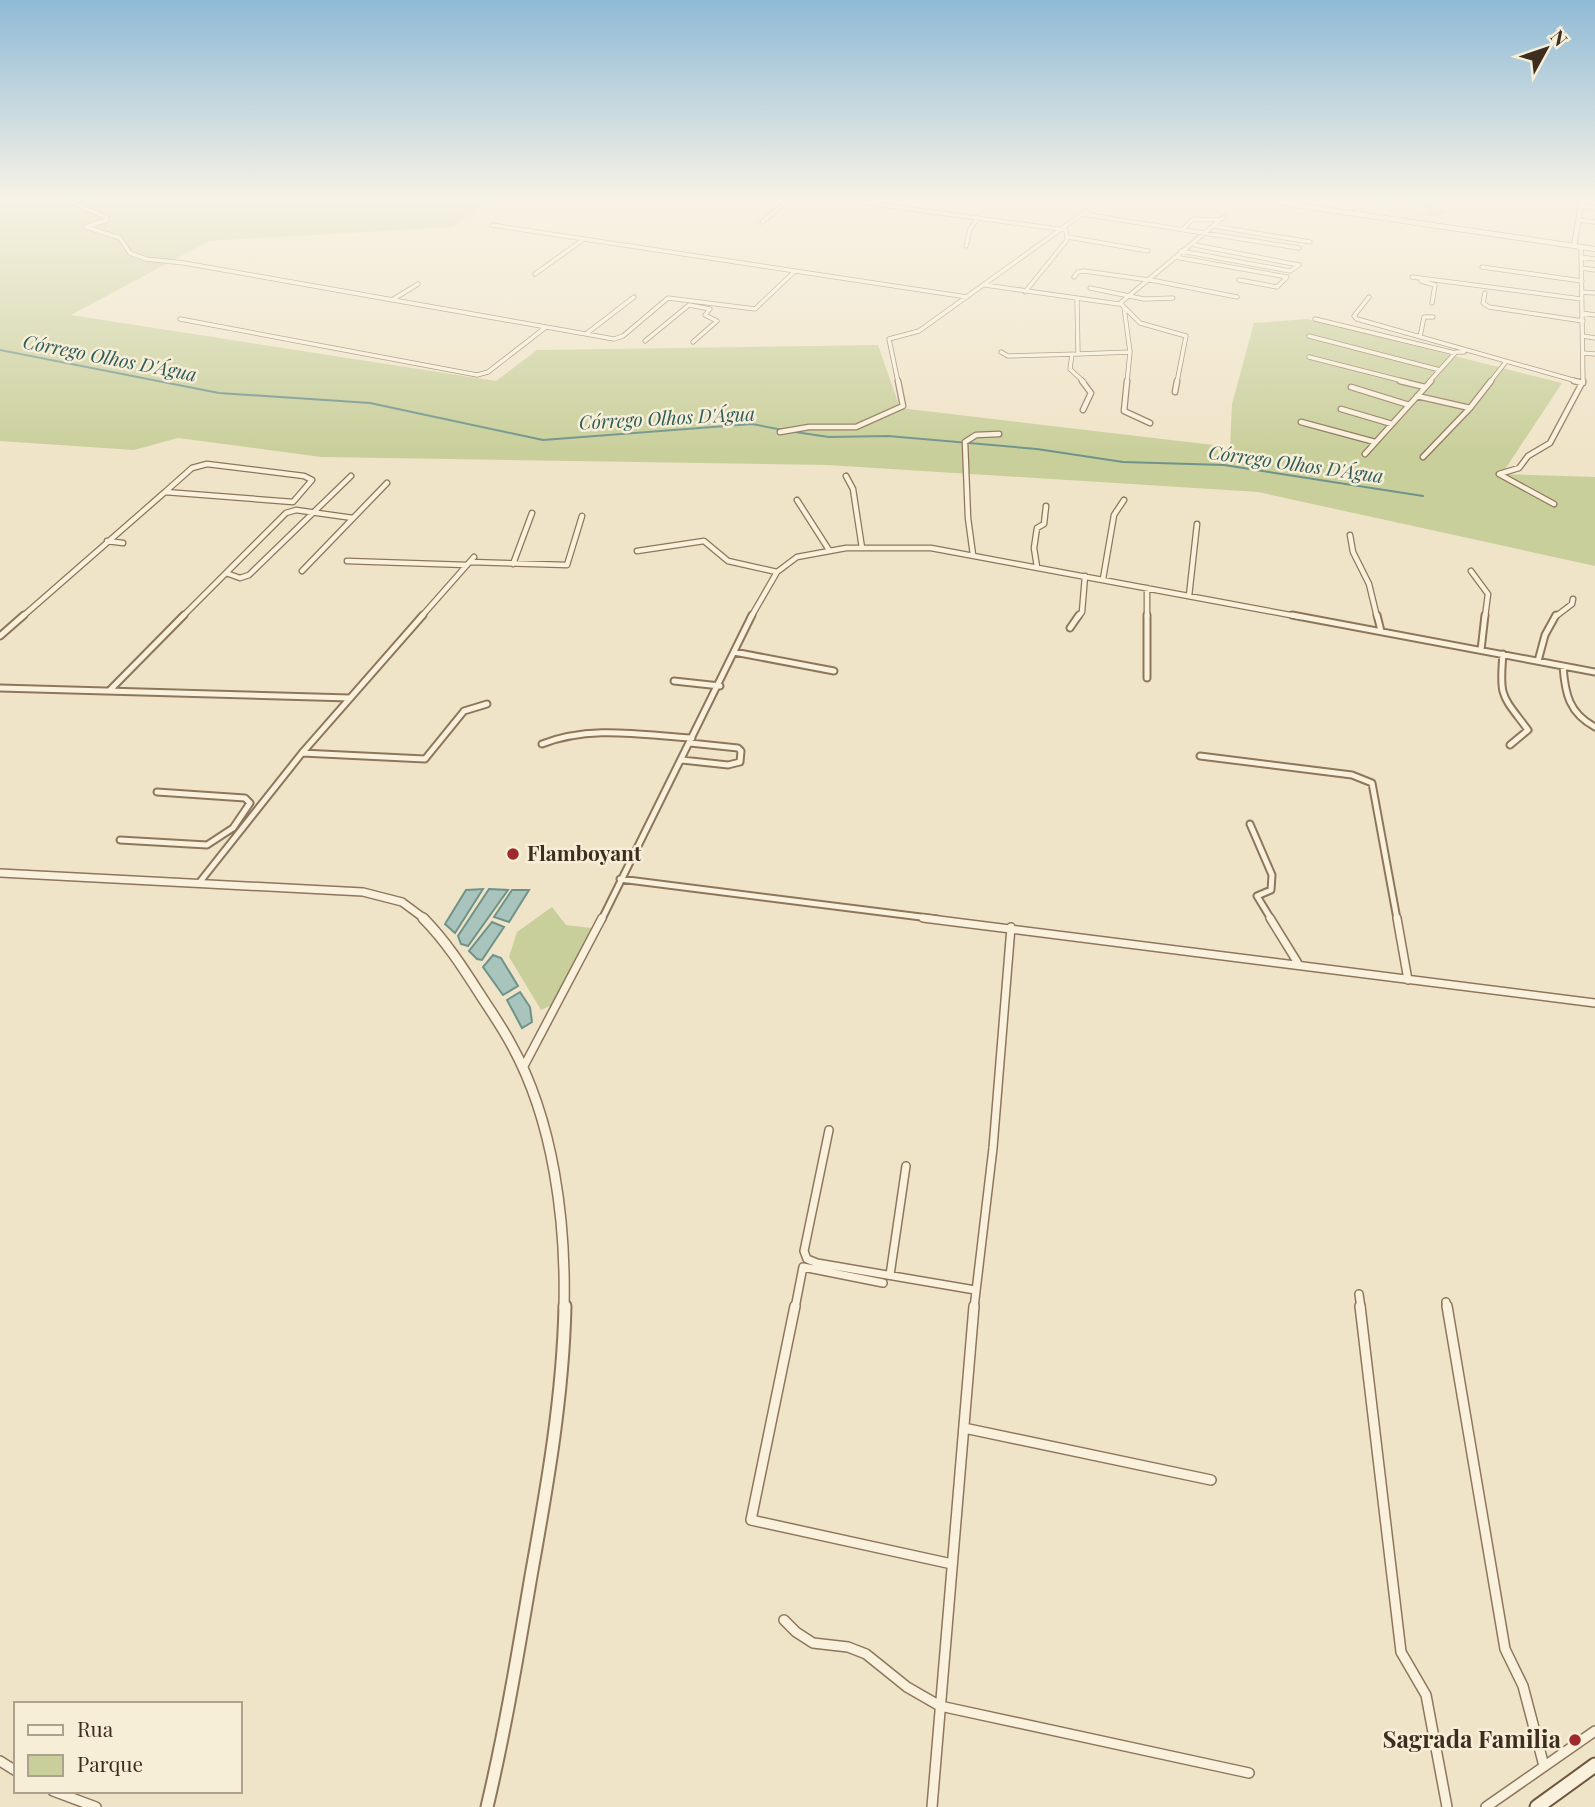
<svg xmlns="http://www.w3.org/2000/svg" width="1595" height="1807" font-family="'Playfair Display',serif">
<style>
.green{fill:#c9cf9b}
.water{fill:#a9c4bc;stroke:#6f938a;stroke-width:2}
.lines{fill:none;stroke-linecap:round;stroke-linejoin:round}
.stream{stroke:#6f938a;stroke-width:2}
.minor-far4-casing{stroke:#8d765c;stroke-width:5}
.minor-far3-casing{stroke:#8d765c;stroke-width:7}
.minor-far2-casing{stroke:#8d765c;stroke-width:9}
.minor-far1-casing{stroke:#8d765c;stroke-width:10}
.minor-casing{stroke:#8d765c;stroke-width:12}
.tertiary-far3-casing{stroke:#8d765c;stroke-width:6}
.tertiary-far2-casing{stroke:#8d765c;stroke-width:10}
.tertiary-far1-casing{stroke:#8d765c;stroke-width:12}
.tertiary-casing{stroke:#8d765c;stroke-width:15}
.secondary-casing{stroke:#6f573f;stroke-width:17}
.minor-far4{stroke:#faf1dc;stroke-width:3.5}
.minor-far3{stroke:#faf1dc;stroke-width:4.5}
.minor-far2{stroke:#faf1dc;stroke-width:5}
.minor-far1{stroke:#faf1dc;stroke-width:7}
.minor{stroke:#faf1dc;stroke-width:9}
.tertiary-far3{stroke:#faf1dc;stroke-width:4.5}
.tertiary-far2{stroke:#faf1dc;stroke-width:7}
.tertiary-far1{stroke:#faf1dc;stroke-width:9}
.tertiary{stroke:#faf1dc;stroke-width:11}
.secondary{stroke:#faf1dc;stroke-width:13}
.poi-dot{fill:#9e2a2b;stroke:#f7eed8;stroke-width:2.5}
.labels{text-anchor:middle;stroke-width:5;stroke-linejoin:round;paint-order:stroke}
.far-water-label{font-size:19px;font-style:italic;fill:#2f5d5a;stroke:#f7eed8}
.poi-label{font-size:21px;font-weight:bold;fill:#3d2e20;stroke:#f7eed8;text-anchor:start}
.near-poi-label{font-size:24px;font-weight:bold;fill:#3d2e20;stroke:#f7eed8;text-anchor:end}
</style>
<rect width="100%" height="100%" fill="#f0e4c8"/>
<!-- green -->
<path class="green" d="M0 199H492L453 227 209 241 71 315 496 381 537 350 878 345 900 408 1230 447 1232 404 1254 323 1307 319 1562 383 1502 474 1595 477V566L1258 492 827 465 321 457 178 438 134 450 0 441Z
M1377 199 1407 201 1411 199H1437L1435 207 1445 212C1438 218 1423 217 1414 215L1430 211 1419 206Z
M552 907 566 925 592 928 556 1003 541 1010 509 957 517 932Z"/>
<!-- water -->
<path class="water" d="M483 889 455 933 445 924 466 890Z
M489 889 508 890 468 946 461 944 458 936Z
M512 890H529L509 922 494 917Z
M492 922 504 927 482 960 477 959 469 951Z
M493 955 501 958 518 986 503 995 483 967Z
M520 992 530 1007 532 1022 522 1028 507 1000Z"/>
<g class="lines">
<!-- stream -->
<path class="stream" d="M0 350 219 393 370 403 543 440 752 424 783 430
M795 432 829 437 888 436 1037 449 1123 462 1224 465 1423 496"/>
<defs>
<path id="minor-far4" d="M63 199 106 217 107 220 86 227 120 238 130 253 146 259 184 263 614 339 623 336 668 298 755 309 795 271
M837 199 1066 230 1067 240 1025 292
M1581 206 1595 208
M1083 214 1299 248
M1356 214 1364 199
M1578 220 1595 222
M762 222 790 199
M492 225 967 297
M1213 226 1310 242
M1183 229 1193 219 1220 220
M1068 237 1148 251
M966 246 970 229 978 218
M1581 247 1583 382
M1181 251 1290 271 1299 265 1195 245
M1175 257 1287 277 1277 287 1239 280
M1581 257 1595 259
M1482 267 1582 281
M1582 268 1595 270
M535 274 584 239
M1074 277 1078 272 1084 271 1156 281 1237 297
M1412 277 1581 299
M1421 281 1435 285 1432 303
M985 285 1119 304 1224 217
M1090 288 1144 299 1173 298
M1582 292 1595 293
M1485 293 1483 303 1489 307 1583 321
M1369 297 1354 316 1357 319 1580 382
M1077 299 1078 354 1130 352
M392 300 418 284
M1120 303 1124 307 1130 352 1127 382
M1125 308 1140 323 1186 336 1177 382
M1582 313 1595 315
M180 319 477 375 488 372 546 327
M1315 319 1455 353
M586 334 634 297
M1309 336 1440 370
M1583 336 1595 338
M1420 337 1424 317H1433
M645 341 689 305 710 309 705 315 717 321 693 342
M1001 352 1008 356 1078 354
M1583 353 1595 354
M1072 354 1070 369 1084 382
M1309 357 1407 382
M898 382 889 339 919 331 1103 199
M1429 382 1456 352H1464
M1490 382 1505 363"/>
<path id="minor-far3" d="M1082 381 1091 393 1083 410
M1127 381 1124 411 1150 423
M1400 381 1425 387
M1574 381 1583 383
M1351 387 1409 405
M1175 392 1177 381
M1417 396 1470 408
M1341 409 1392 424
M1301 422 1375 442
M780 432 809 427H856L903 406 898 381
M1365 454 1431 381
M1423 457 1470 408 1491 381
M207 464 304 476 312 480 293 502 165 492 192 468Z
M846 476 853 489 862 548
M797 500 829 550
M1554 504 1499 474 1519 468 1528 456 1550 443 1583 381
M1350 535 1353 552 1369 584 1377 617
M107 541 123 543
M637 551 704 541 728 561 777 572
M973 555 968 518 965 442 976 435 999 434
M347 561 467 565
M470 562 567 565 582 516
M513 564 532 513
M1037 567 1034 548 1037 528 1044 524 1046 506
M302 571 387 483
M1471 571 1488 594 1485 617
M226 573 240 578 249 575 351 476
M1103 579 1114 515 1124 500
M1147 588V617
M1189 596 1197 524
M22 617 165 492
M182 617 286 513 296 510 353 518
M421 617 474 557
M751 617 777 572 797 557 846 548H931L1301 617
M1078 617 1082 612 1085 576
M1555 617 1572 604 1573 599"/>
<path id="minor-far2" d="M1147 615V678
M1292 615 1595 672
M1377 615 1381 631
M1070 628 1079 615
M0 636 24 615
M1481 650 1485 615
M734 652 834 671
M1503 654C1499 698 1502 695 1528 730L1510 745
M1538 661 1545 635 1556 615
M1563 666C1565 694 1569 713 1595 727
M674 681 720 686
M0 688 350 698
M111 689 184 615
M542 744C591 725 641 735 692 738
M302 753 425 759 464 711 487 704
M1200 756 1352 775 1372 783 1397 919
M682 760 728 765 740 762 741 751 738 748 690 743
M1250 824 1272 875 1271 890 1257 896 1271 919
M120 840 207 845 233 828 250 803 245 798 157 792
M620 879 937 919
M199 883 302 753 423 615
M602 919 752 615"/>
<path id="minor-far1" d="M923 918 1595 1003
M1270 918 1299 965
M1397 918 1408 980
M524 1066 602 918
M829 1130 804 1251 807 1259 817 1263 975 1290
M890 1275 906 1166
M1359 1294 1361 1308
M1446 1302 1447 1308
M795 1308 803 1267 883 1283
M974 1308 993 1148 1011 927"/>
<path id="minor" d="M795 1306 751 1520 952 1564
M1360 1306 1401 1652 1426 1695 1447 1807
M1447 1306 1505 1649 1523 1686 1544 1766
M964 1428 1211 1480
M784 1620 796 1632 813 1643 848 1647 866 1654 907 1687 940 1706 1249 1773
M0 1761 16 1771
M53 1791 96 1807
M932 1807 974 1306
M1486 1807 1595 1731"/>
<path id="tertiary-far3" d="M1255 199 1595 249
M1574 246 1582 199"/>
<path id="tertiary-far2" d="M0 873 363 892 402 902 425 919"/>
<path id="tertiary-far1" d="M423 918C447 942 465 971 483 999 493 1014 503 1029 511 1044 554 1121 566 1222 564 1308"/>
<path id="tertiary" d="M487 1807C505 1731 518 1653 531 1576 547 1487 563 1397 565 1306"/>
<path id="secondary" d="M1537 1807 1595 1765"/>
</defs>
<!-- minor-far4 casing -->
<use href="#minor-far4" class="minor-far4-casing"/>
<!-- minor-far3 casing -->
<use href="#minor-far3" class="minor-far3-casing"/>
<!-- minor-far2 casing -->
<use href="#minor-far2" class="minor-far2-casing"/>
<!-- minor-far1 casing -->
<use href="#minor-far1" class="minor-far1-casing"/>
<!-- minor casing -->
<use href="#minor" class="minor-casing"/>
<!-- tertiary-far3 casing -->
<use href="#tertiary-far3" class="tertiary-far3-casing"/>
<!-- tertiary-far2 casing -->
<use href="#tertiary-far2" class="tertiary-far2-casing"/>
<!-- tertiary-far1 casing -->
<use href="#tertiary-far1" class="tertiary-far1-casing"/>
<!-- tertiary casing -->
<use href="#tertiary" class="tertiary-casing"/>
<!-- secondary casing -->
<use href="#secondary" class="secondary-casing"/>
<!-- minor-far4 -->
<use href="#minor-far4" class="minor-far4"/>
<!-- minor-far3 -->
<use href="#minor-far3" class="minor-far3"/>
<!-- minor-far2 -->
<use href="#minor-far2" class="minor-far2"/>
<!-- minor-far1 -->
<use href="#minor-far1" class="minor-far1"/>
<!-- minor -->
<use href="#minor" class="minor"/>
<!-- tertiary-far3 -->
<use href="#tertiary-far3" class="tertiary-far3"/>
<!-- tertiary-far2 -->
<use href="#tertiary-far2" class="tertiary-far2"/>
<!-- tertiary-far1 -->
<use href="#tertiary-far1" class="tertiary-far1"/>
<!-- tertiary -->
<use href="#tertiary" class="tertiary"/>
<!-- secondary -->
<use href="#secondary" class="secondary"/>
</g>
<!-- sky -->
<linearGradient id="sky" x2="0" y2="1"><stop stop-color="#8fbad6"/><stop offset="0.44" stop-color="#f8f3e6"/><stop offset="1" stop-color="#f8f3e6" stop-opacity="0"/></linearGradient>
<rect width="1595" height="452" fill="url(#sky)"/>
<!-- markers -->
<g class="poi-dot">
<circle cx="513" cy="854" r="7"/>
<circle cx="1575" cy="1740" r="7"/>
</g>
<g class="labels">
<!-- far-water labels -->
<g class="far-water-label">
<text transform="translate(110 358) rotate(11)" y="7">Córrego Olhos D'Água</text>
<text transform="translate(667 418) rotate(-3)" y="7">Córrego Olhos D'Água</text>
<text transform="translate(1296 464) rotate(8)" y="7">Córrego Olhos D'Água</text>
</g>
<!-- poi labels -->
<g class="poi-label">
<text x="527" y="861">Flamboyant</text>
</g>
<!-- near-poi labels -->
<g class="near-poi-label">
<text x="1561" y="1748">Sagrada Familia</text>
</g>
</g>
<!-- legend -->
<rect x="14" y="1702" width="228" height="91" fill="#f7eed8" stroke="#ada18e" stroke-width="2"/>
<rect x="28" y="1725" width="35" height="10" fill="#faf1dc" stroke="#ada18e" stroke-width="2"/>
<text x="77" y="1737" font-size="21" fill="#3d2e20">Rua</text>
<rect x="28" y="1755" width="35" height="21" fill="#c9cf9b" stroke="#ada18e" stroke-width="2"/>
<text x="77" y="1772" font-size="21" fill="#3d2e20">Parque</text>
<!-- north arrow -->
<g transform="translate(1546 49) rotate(50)" stroke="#f7eed8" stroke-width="5" paint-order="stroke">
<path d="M0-5L12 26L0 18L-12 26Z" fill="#3d2e20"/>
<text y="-10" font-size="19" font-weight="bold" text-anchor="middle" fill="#3d2e20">N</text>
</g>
</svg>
